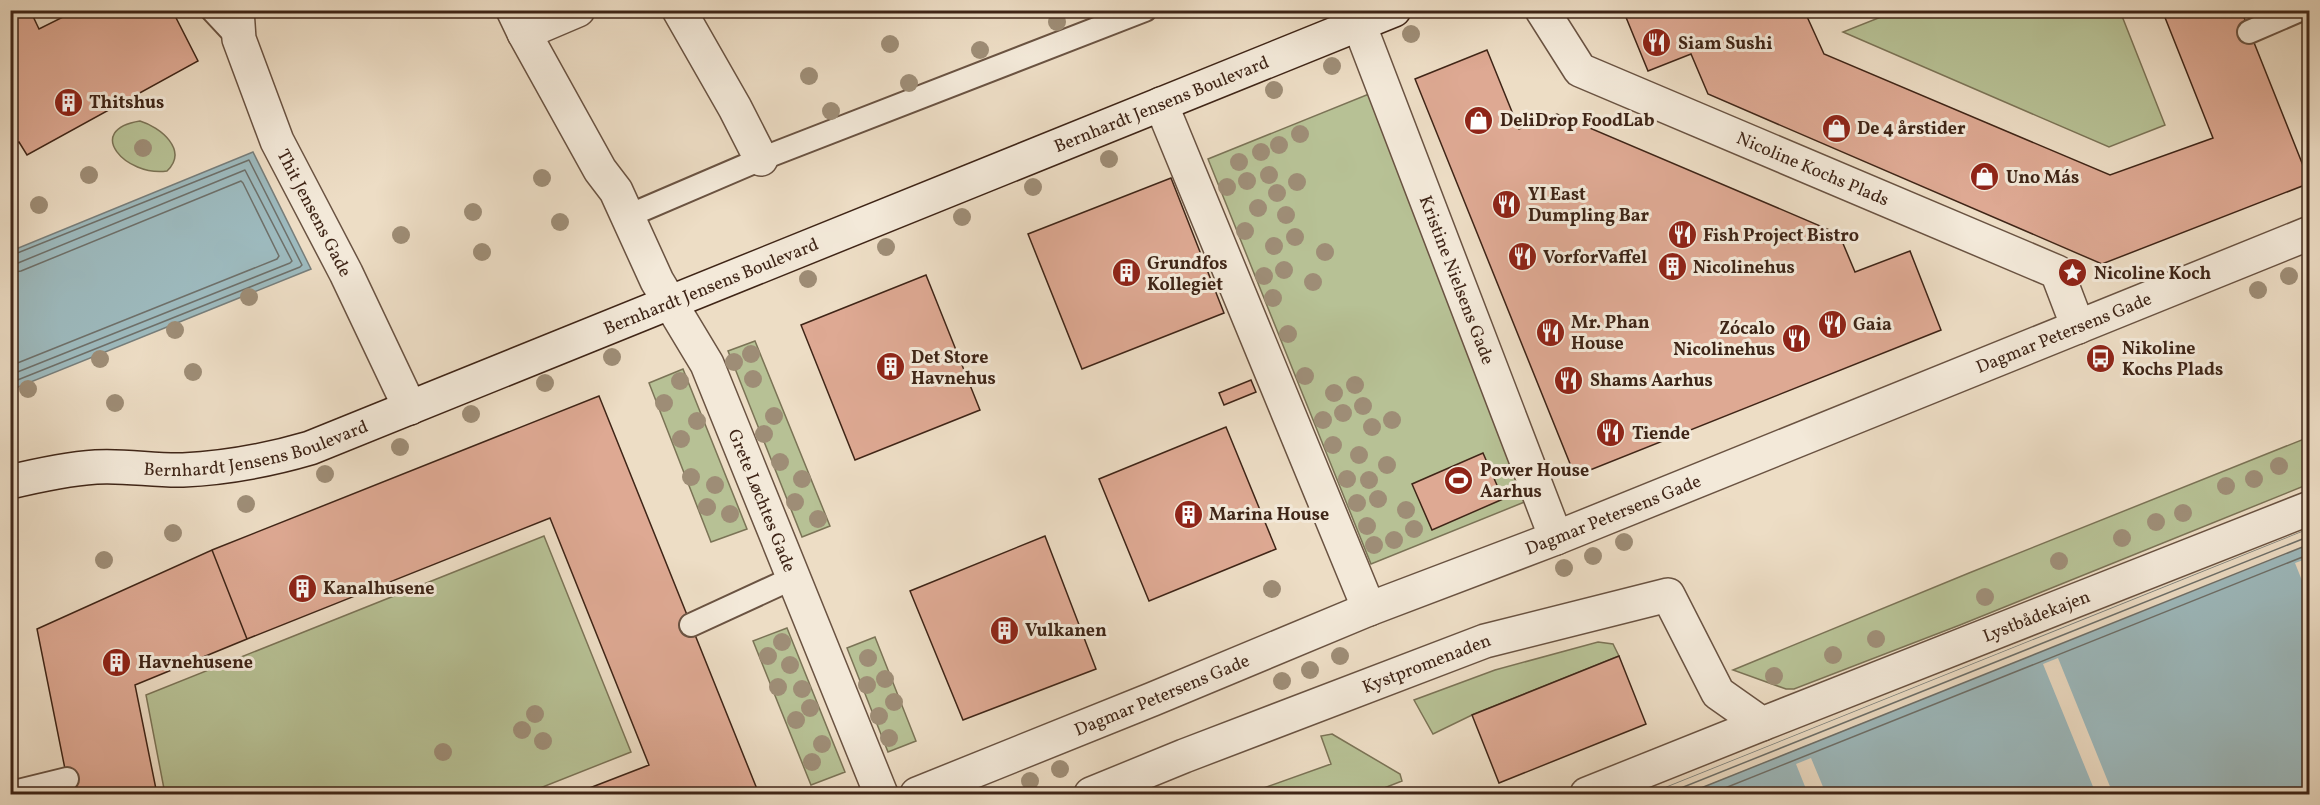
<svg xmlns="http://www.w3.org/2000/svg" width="2320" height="805" font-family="Vollkorn,serif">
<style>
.green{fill:#b7c195;stroke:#7b7356;stroke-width:1.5}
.water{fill:#9dbabe;stroke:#777e7b;stroke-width:1.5}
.pier{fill:#edddc5}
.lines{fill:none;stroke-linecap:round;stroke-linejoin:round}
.shore{stroke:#6e706a;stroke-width:1.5}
.building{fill:#dea993;stroke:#3f2517;stroke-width:1.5}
.lane-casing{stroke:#6a5342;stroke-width:26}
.street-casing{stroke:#6a5342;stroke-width:36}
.secondary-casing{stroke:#3f2517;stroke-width:36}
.lane{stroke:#f3e9d9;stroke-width:22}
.street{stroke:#f3e9d9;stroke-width:33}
.secondary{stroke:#f3e9d9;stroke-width:33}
.tree{fill:#9e8d76}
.labels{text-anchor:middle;stroke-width:6;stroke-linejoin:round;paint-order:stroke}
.poi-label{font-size:18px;font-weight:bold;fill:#3f2517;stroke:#f3e9d9;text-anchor:start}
.street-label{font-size:18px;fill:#3f2517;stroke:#f3e9d9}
</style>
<rect width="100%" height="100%" fill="#edddc5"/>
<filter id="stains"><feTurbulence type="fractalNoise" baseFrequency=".00333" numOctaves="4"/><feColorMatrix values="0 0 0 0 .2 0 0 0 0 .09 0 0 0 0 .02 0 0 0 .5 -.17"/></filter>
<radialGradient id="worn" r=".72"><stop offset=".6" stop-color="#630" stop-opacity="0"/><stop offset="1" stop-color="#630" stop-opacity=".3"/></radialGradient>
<!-- green -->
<path class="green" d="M1896 11H2120L2165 125 2109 147 1843 32Z
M1369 94 1532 499 1371 564 1208 159Z
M140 121C160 127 189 150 167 171 126 177 83 130 140 121Z
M755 341 830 526 802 537 728 351Z
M683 369 747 529 711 542 649 383Z
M2309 437V484L1960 625 1794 689H1786L1733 670 1969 573Z
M544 536 631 752 525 794H165L146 695Z
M787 628 845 772 811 785 753 641Z
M875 637 916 741 888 752 847 648Z
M1598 642 1613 644 1619 656 1472 715 1433 734 1414 700 1495 670Z
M1332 734 1400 774 1402 781 1369 794 1366 792 1359 794H1247L1331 764 1321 736Z"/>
<!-- water -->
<path class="water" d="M253 152 311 269 11 390V251Z
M2309 529V794H1650Z"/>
<!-- pier -->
<path class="pier" d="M2309 529V544L2306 546 1685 794H1650Z
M2309 558V598L2295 563Z
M2058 658 2113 794H2096L2043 664Z
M1811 758 1826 794H1808L1796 764Z"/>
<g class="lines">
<!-- shore -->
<path class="shore" d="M10 256 249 160 302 265 300 267 10 383
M10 264 18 263 245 170 292 261 290 263 10 375
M10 273 21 271 241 181 243 183 279 256 277 259 10 366
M1666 794 2310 536
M1686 794 2310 544
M1710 794 2310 554"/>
</g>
<!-- building -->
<path class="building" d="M10 10H30L39 29 77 10H172L198 61 27 155 19 142 10 146Z
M1623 10H1804L1824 54 2110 175 2213 138 2162 10H2241L2310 183 2102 264 1708 94 1691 54 1648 71Z
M1487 50 1519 129 1557 114 1839 234 1855 272 1910 251 1941 330 1575 476 1415 79Z
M1171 178 1224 313 1082 369 1028 234Z
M926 275 980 410 855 460 801 325Z
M1251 380 1256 392 1224 405 1219 393Z
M599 396 759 794H574L649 765 550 518 247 639 212 550Z
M1226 427 1276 549 1149 601 1099 479Z
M1483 453 1503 499 1432 530 1412 484Z
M1045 536 1096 669 963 720 910 591Z
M212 550 247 639 135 685 157 794H70L37 629Z
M1619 656 1646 724 1499 783 1472 715Z"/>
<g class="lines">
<defs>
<path id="lane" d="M212 10 239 39
M2249 32 2300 10
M628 216 761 159 1145 10
M691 625 793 578
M10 793 67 779"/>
<g id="street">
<path id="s1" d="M237 10 239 39 277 141 346 273 410 408"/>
<path d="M513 10 524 33 578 10"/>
<path d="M679 10 735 108 761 159"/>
<path id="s2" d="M1542 10 1580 70 2057 272 2078 327"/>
<path id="s3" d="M1359 24 1556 538"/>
<path id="s4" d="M524 33 600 170 616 191 657 281 707 364 881 794"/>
<path d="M1161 104 1369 609"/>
<path id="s5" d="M917 794 1153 699 1369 609 1556 538 2310 233"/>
<path id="s6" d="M1091 794 1184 756 1485 641 1668 595 1718 693 1762 724 2310 508"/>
<path d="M1587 794 1762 724"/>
</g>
<g id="secondary">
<path id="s7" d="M10 482C39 475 67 469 96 467 125 465 155 471 183 470 226 468 269 460 310 448L1394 10"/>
</g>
</defs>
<!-- lane casing -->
<use href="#lane" class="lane-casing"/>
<!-- street casing -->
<use href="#street" class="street-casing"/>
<!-- secondary casing -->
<use href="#secondary" class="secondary-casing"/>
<!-- lane -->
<use href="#lane" class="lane"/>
<!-- street -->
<use href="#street" class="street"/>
<!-- secondary -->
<use href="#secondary" class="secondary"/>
</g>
<!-- trees -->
<g class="tree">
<circle cx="1057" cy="22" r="9"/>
<circle cx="1411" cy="34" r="9"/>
<circle cx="890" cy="44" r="9"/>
<circle cx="980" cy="50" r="9"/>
<circle cx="1332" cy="66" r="9"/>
<circle cx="809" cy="76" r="9"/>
<circle cx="909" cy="83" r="9"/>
<circle cx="1274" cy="90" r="9"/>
<circle cx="831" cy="111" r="9"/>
<circle cx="1300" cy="134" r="9"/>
<circle cx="1279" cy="145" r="9"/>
<circle cx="143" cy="148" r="9"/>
<circle cx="1261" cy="152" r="9"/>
<circle cx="1109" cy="159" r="9"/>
<circle cx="1239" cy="162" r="9"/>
<circle cx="89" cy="175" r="9"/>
<circle cx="1269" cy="175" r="9"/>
<circle cx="542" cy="178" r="9"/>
<circle cx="1247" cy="181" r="9"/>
<circle cx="1297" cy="182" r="9"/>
<circle cx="1033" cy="187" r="9"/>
<circle cx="1227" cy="187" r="9"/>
<circle cx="1277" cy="193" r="9"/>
<circle cx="39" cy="205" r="9"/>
<circle cx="1258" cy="208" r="9"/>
<circle cx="473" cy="212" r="9"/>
<circle cx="1286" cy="215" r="9"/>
<circle cx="962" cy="217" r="9"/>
<circle cx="560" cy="222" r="9"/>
<circle cx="1245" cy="231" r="9"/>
<circle cx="401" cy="235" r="9"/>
<circle cx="1295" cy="237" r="9"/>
<circle cx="1274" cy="246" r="9"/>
<circle cx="886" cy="247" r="9"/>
<circle cx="482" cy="252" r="9"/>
<circle cx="1325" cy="252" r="9"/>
<circle cx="1284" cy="270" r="9"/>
<circle cx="1264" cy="276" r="9"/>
<circle cx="2289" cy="276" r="9"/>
<circle cx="808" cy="279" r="9"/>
<circle cx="1313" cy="282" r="9"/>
<circle cx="2258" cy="290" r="9"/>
<circle cx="249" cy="297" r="9"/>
<circle cx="1273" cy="298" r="9"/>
<circle cx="175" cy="330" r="9"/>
<circle cx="1288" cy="334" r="9"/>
<circle cx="751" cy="354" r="9"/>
<circle cx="612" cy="357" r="9"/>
<circle cx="100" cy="359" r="9"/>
<circle cx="734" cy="362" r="9"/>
<circle cx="193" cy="372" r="9"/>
<circle cx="1305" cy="376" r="9"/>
<circle cx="753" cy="379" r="9"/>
<circle cx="680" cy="381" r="9"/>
<circle cx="545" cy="383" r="9"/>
<circle cx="1355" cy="385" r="9"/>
<circle cx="28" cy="389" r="9"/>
<circle cx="1334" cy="393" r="9"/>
<circle cx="115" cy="403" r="9"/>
<circle cx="664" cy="403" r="9"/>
<circle cx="1363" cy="406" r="9"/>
<circle cx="1343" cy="413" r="9"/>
<circle cx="471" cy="414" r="9"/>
<circle cx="774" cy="416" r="9"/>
<circle cx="1323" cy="420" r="9"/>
<circle cx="1392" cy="420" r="9"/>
<circle cx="697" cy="421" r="9"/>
<circle cx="1372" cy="427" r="9"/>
<circle cx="764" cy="434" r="9"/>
<circle cx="681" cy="439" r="9"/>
<circle cx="1333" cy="445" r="9"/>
<circle cx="400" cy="447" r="9"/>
<circle cx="1359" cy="455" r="9"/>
<circle cx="780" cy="462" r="9"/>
<circle cx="1387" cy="465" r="9"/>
<circle cx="2279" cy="466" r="9"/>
<circle cx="325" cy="474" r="9"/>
<circle cx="691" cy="477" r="9"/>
<circle cx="802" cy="479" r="9"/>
<circle cx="1347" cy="479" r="9"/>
<circle cx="2254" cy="479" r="9"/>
<circle cx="1369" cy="480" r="9"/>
<circle cx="715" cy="485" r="9"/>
<circle cx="2226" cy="486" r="9"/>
<circle cx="1378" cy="499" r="9"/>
<circle cx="795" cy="502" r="9"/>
<circle cx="1357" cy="503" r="9"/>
<circle cx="246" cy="504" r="9"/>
<circle cx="707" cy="507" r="9"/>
<circle cx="1406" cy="510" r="9"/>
<circle cx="2183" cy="513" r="9"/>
<circle cx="730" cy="514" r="9"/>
<circle cx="818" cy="519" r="9"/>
<circle cx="2156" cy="522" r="9"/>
<circle cx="1367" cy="526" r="9"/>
<circle cx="1414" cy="529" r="9"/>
<circle cx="173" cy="533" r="9"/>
<circle cx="2122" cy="538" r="9"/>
<circle cx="1394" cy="540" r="9"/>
<circle cx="1624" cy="542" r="9"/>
<circle cx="1374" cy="545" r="9"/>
<circle cx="1593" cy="556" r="9"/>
<circle cx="104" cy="560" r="9"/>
<circle cx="2059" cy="561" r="9"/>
<circle cx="1564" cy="568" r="9"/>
<circle cx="1272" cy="589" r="9"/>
<circle cx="1985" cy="597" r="9"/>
<circle cx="1876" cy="639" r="9"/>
<circle cx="782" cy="642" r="9"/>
<circle cx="1833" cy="655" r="9"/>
<circle cx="768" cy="656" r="9"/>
<circle cx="1340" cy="656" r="9"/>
<circle cx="868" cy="658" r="9"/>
<circle cx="790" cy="665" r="9"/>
<circle cx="1310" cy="670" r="9"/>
<circle cx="1774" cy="676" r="9"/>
<circle cx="885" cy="679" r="9"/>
<circle cx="1282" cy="681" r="9"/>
<circle cx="867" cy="685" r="9"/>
<circle cx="778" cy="687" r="9"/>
<circle cx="802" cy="689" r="9"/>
<circle cx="894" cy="702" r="9"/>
<circle cx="810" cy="708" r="9"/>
<circle cx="535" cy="714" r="9"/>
<circle cx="879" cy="716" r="9"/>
<circle cx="796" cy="720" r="9"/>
<circle cx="522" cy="730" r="9"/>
<circle cx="889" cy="738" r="9"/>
<circle cx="543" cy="741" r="9"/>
<circle cx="822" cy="744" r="9"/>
<circle cx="443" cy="752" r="9"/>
<circle cx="812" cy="762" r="9"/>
<circle cx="1060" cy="769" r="9"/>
<circle cx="1030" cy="781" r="9"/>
</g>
<!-- icons -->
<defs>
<symbol id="restaurant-disc" viewBox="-11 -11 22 22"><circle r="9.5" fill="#8f2418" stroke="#f3e9d9"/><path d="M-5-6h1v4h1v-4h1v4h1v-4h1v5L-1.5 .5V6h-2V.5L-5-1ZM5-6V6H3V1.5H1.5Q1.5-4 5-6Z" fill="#fff"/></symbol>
<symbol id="building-disc" viewBox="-11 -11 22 22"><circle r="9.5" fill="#8f2418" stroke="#f3e9d9"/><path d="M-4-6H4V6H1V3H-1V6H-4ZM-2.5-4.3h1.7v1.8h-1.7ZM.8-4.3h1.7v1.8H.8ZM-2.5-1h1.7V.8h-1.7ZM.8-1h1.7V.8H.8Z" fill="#fff"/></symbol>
<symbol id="shop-disc" viewBox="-11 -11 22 22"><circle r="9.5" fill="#8f2418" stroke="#f3e9d9"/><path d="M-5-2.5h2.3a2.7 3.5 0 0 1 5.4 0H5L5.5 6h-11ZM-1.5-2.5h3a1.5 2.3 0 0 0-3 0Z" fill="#fff"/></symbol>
<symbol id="sight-disc" viewBox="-11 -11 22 22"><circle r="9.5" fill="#8f2418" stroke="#f3e9d9"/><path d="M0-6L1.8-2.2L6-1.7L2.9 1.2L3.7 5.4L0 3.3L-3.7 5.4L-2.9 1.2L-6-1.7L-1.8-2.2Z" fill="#fff"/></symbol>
<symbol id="bus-disc" viewBox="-11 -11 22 22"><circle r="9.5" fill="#8f2418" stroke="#f3e9d9"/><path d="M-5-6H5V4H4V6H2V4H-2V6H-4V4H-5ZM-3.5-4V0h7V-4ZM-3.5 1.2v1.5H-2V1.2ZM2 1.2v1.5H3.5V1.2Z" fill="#fff"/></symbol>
<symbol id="stadium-disc" viewBox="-11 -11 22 22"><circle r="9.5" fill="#8f2418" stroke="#f3e9d9"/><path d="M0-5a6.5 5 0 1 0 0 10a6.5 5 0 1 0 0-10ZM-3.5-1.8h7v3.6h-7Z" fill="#fff"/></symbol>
</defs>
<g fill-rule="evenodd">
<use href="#restaurant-disc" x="1640" y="26" width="33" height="33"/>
<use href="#building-disc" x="52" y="86" width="33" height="33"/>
<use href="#shop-disc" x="1462" y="104" width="33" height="33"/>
<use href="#shop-disc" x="1820" y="112" width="33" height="33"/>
<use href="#shop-disc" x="1968" y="160" width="33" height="33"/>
<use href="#restaurant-disc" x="1490" y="188" width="33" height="33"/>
<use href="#restaurant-disc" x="1666" y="218" width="33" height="33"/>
<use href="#restaurant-disc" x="1506" y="240" width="33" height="33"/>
<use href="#building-disc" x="1656" y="250" width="33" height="33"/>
<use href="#building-disc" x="1110" y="256" width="33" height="33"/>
<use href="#sight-disc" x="2056" y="256" width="33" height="33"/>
<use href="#restaurant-disc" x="1816" y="308" width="33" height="33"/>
<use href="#restaurant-disc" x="1534" y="316" width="33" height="33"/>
<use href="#restaurant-disc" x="1780" y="322" width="33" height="33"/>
<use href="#bus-disc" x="2084" y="342" width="33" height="33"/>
<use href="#building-disc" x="874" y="350" width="33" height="33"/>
<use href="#restaurant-disc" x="1552" y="364" width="33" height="33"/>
<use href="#restaurant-disc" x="1594" y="416" width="33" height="33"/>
<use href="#stadium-disc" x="1442" y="464" width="33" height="33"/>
<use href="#building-disc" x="1172" y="498" width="33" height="33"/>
<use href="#building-disc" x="286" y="572" width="33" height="33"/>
<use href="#building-disc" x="988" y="614" width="33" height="33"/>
<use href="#building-disc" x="100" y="646" width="33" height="33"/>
</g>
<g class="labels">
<!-- poi labels -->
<g class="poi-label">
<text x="1678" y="49">Siam Sushi</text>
<text x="89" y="108">Thitshus</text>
<text x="1500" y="126">DeliDrop FoodLab</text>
<text x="1857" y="134">De 4 årstider</text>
<text x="2006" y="183">Uno Más</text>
<text x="1528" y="200">YI East<tspan x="1528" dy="21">Dumpling Bar</tspan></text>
<text x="1703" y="241">Fish Project Bistro</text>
<text x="1543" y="263">VorforVaffel</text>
<text x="1147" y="269">Grundfos<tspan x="1147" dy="21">Kollegiet</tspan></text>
<text x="1693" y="273">Nicolinehus</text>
<text x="2094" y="279">Nicoline Koch</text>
<text x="1571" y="328">Mr. Phan<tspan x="1571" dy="21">House</tspan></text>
<text x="1853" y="330">Gaia</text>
<text x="1775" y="334" text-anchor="end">Zócalo<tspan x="1775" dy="21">Nicolinehus</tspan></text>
<text x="2122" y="354">Nikoline<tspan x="2122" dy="21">Kochs Plads</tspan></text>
<text x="911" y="363">Det Store<tspan x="911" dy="21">Havnehus</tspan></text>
<text x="1590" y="386">Shams Aarhus</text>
<text x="1632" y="439">Tiende</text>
<text x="1480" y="476">Power House<tspan x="1480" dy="21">Aarhus</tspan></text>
<text x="1209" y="520">Marina House</text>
<text x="323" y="594">Kanalhusene</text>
<text x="1025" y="636">Vulkanen</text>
<text x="138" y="668">Havnehusene</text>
</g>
<!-- street labels -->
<g class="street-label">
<text dy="6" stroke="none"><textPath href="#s7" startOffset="1222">Bernhardt Jensens Boulevard</textPath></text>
<text dy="6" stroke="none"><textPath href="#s2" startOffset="324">Nicoline Kochs Plads</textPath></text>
<text dy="6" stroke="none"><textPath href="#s1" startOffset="219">Thit Jensens Gade</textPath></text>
<text dy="6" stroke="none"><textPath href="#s3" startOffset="274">Kristine Nielsens Gade</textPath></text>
<text dy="6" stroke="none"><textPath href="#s7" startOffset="736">Bernhardt Jensens Boulevard</textPath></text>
<text dy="6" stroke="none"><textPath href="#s5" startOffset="1236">Dagmar Petersens Gade</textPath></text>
<text dy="6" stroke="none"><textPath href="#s7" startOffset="250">Bernhardt Jensens Boulevard</textPath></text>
<text dy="6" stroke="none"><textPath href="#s4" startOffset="526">Grete Løchtes Gade</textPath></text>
<text dy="6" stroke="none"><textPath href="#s5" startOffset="750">Dagmar Petersens Gade</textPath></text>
<text dy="6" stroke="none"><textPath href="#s6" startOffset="1070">Lystbådekajen</textPath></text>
<text dy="6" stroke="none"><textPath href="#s6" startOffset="360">Kystpromenaden</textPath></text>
<text dy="6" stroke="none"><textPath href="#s5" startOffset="264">Dagmar Petersens Gade</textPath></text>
</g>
</g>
<!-- margin -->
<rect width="2320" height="805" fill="none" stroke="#edddc5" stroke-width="36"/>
<rect x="12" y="12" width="2296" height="781" fill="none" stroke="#3f2517" stroke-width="3"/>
<rect x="18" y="18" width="2284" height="769" fill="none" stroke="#3f2517" stroke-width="1.5"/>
<rect width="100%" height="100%" filter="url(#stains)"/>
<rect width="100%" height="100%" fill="url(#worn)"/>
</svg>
